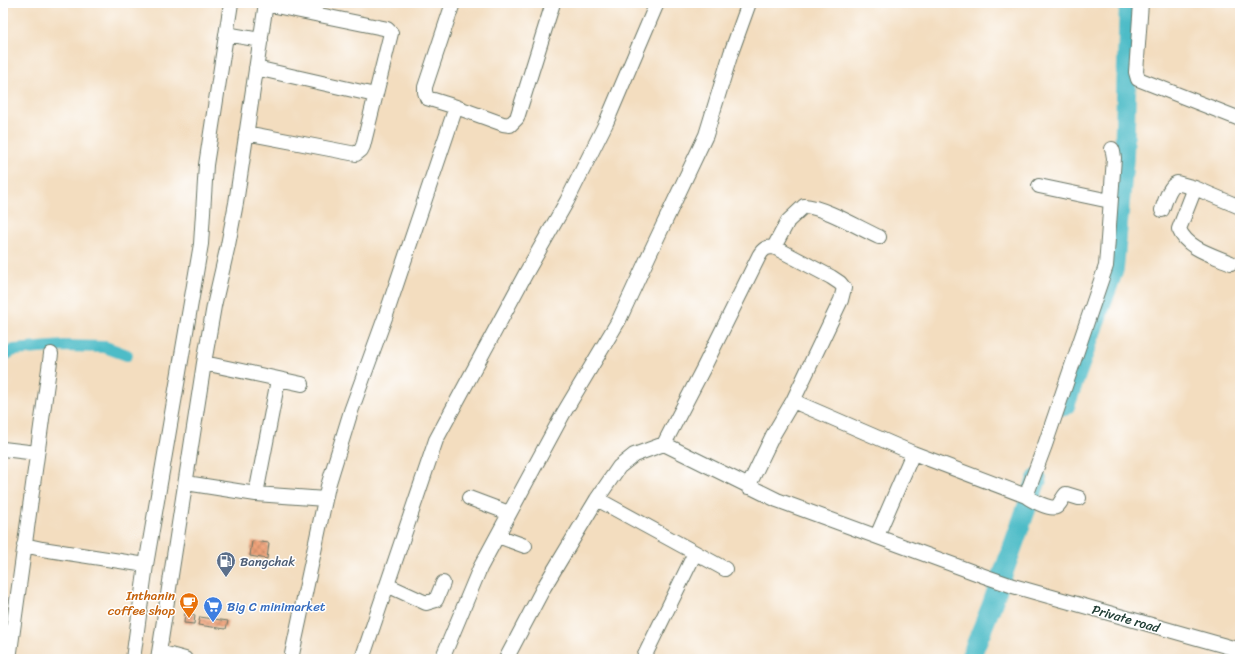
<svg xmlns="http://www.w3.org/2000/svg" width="1243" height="662" font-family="Sriracha,sans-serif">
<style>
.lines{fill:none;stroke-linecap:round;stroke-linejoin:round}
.canal{stroke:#4ebcc7;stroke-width:12}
.river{stroke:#4ebcc7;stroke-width:20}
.building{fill:url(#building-cross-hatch)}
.minor-casing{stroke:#697565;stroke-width:16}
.minor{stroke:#fff;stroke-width:14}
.labels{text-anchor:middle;stroke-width:3;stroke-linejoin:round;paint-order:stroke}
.service-label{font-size:13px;fill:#4e5e75;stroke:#fff;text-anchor:start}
.food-label{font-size:13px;fill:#c56008;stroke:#fff;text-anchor:end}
.shop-label{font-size:13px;fill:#366cbe;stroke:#fff;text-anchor:start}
.street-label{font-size:13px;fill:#1f3d34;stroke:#fff}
</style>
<defs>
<pattern id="building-cross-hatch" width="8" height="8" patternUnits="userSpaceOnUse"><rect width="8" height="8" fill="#efa37a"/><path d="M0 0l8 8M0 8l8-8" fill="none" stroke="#c18665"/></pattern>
</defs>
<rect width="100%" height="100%" fill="#fff"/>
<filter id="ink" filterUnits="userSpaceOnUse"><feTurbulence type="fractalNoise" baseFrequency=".025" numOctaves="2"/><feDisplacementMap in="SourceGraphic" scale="8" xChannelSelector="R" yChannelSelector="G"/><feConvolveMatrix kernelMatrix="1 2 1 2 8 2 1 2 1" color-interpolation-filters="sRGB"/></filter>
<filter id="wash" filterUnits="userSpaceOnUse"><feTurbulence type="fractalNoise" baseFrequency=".012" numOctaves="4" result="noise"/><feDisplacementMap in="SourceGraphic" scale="16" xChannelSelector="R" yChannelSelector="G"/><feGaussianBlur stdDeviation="0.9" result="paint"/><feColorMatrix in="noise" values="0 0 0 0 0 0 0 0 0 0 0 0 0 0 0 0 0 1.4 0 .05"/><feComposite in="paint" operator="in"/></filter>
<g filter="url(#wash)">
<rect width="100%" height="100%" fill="#f3ddbf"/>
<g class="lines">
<!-- canal -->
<path class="canal" d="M3 356 14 350 64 346 105 347 127 355"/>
<!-- river -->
<path class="river" d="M1065 406 1114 269 1124 157 1129 3
M970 659 991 607 1037 479"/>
</g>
<g id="blocks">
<!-- building -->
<path class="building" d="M252 541 269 543 267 559 250 556Z
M185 613 195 615 194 624 184 623Z
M200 617 228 621 226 629 198 625Z"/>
</g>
</g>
<g filter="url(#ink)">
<use href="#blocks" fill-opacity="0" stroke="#697565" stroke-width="1"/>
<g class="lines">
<defs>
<path id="minor" d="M453 3 425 87V92L427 98 456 107 503 124 510 125 517 118 553 3
M1141 3 1136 72 1138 79 1240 119
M226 34 261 40
M256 68 375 95
M246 133 356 154 361 150 363 146 391 33 387 29 383 28 266 4
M1039 186 1110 201
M1195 188 1179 229C1187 249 1213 255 1231 263
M1162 210C1165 202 1169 186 1177 183L1195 188 1240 207
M774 247 788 221 804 206C824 207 859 228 879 237
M204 363 302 384
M664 444 703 369 759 256C763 249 766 247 774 247L831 277 840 283 844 288 841 300 793 401
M3 449 37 453
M186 483 256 494 325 499
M748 487 773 435 793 401 913 453 1026 496C1031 500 1050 510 1056 507 1060 505 1062 498 1066 494L1079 498
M256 494 278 380
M1026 496 1045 445 1106 266 1114 158 1113 152 1112 149
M469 498 509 513
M597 499 725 569
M498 536 525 546
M877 536 913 453
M24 545 42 549 146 565
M387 585 426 603 436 600 443 583
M159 652 185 659
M9 659 51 354
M133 659 146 565 201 244 206 165 231 3
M158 659 204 363 214 306 228 245 236 203 266 3
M291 659 328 486 351 411 387 312 456 107
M362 659 436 440 526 273 567 201 606 123 657 3
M442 659 480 568 563 414 619 320 650 253 706 135 731 53 749 3
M506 659 544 587 597 499 619 467 634 455 664 444 777 500 984 576 1013 586 1240 650
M643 659 695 553"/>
</defs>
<!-- minor casing -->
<use href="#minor" class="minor-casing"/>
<!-- minor -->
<use href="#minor" class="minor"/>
</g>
</g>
<!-- icons -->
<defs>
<symbol id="fuel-pin" viewBox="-11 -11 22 30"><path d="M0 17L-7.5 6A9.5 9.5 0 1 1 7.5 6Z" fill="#5c6f8a" stroke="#fff"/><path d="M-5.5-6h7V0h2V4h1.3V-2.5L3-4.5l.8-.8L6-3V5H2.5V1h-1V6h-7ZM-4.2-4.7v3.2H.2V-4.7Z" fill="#fff"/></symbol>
<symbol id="cafe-pin" viewBox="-11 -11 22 30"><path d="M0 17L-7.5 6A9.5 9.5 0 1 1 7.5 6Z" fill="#e8710a" stroke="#fff"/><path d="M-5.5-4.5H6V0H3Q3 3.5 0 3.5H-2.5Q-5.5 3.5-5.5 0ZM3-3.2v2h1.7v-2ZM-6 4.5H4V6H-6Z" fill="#fff"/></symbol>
<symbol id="supermarket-pin" viewBox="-11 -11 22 30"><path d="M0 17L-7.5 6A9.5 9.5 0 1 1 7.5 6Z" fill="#3f7fe0" stroke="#fff"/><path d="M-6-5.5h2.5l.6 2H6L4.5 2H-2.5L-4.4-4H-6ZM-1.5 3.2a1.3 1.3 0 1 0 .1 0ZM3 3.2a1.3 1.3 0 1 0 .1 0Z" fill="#fff"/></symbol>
</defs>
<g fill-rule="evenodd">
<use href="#fuel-pin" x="215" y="550" width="22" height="30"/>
<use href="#cafe-pin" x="178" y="591" width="22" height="30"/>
<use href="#supermarket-pin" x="202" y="595" width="22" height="30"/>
</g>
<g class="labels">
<!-- service labels -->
<g class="service-label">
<text x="240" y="566">Bangchak</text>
</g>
<!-- food labels -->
<g class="food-label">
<text x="175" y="600">Inthanin<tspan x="175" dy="15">coffee shop</tspan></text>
</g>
<!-- shop labels -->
<g class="shop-label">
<text x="227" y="611">Big C minimarket</text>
</g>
<!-- street labels -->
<g class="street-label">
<text transform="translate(1126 618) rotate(16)" y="5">Private road</text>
</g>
</g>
<!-- margin -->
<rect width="1243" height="662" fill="none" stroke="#fff" stroke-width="16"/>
</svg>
